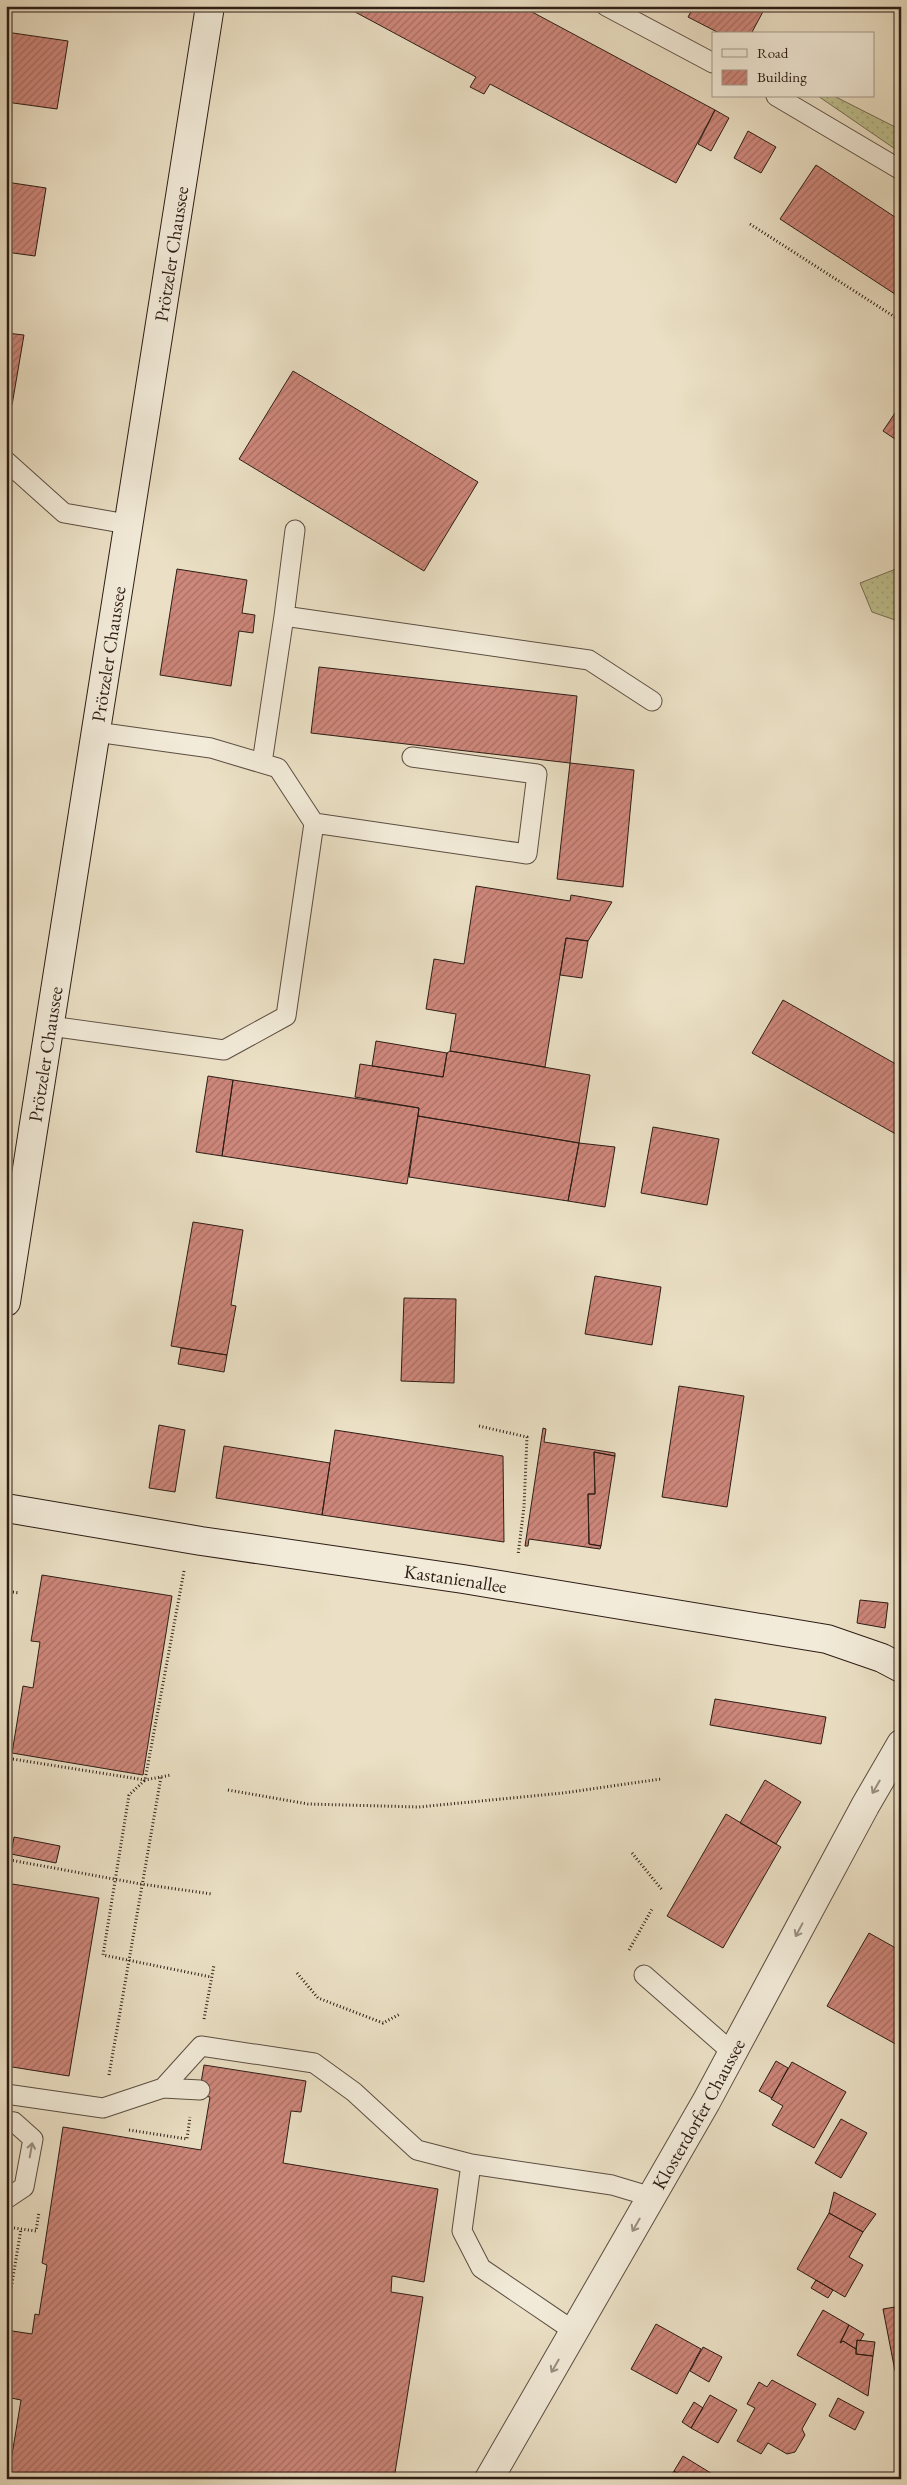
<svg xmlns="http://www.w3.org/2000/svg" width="907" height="2485" font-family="'EB Garamond',serif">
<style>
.green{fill:url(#green-dots);stroke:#766e52}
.building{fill:url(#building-hatch);stroke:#2d1d16}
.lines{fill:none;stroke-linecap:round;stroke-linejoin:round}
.lane-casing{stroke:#5c4e42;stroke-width:21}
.street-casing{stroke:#5c4e42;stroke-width:30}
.secondary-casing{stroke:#2d1d16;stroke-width:30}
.path{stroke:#2d1d16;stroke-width:3;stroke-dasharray:1 2.5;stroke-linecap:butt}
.lane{stroke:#f2ebd9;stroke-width:19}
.street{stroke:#f2ebd9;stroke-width:28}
.secondary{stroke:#f2ebd9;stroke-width:28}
.oneway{stroke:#998e81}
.labels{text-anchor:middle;stroke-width:4;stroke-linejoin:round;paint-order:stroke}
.street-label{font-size:19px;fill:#2d1d16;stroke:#f2ebd9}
</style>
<defs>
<pattern id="green-dots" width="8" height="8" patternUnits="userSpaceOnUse" patternTransform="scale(1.25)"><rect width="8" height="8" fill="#bfc08f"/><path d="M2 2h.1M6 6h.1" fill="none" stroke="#a4a57b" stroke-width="1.8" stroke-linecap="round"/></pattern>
<pattern id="building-hatch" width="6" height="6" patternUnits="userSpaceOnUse" patternTransform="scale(1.25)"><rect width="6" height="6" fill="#ce877b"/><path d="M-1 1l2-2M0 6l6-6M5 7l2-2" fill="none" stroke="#a86e64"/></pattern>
</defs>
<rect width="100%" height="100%" fill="#ebe0c5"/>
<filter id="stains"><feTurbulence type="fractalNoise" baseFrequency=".004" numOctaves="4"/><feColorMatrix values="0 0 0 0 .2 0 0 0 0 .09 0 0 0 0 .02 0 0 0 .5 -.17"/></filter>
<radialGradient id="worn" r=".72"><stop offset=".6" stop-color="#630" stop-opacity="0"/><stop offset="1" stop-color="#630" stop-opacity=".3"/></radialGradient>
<!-- green -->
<path class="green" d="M818 96H834L901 130V153Z
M901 567V622L872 612 860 583Z"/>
<!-- building -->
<path class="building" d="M344 6H521L715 110 676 183 490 84 484 94 470 87 476 77Z
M694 6H766L751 34H721L688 17Z
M6 32 68 41 57 109 6 102Z
M715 110 729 118 711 151 698 144Z
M748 131 776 147 761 173 734 158Z
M816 165 901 221V298L780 219Z
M6 182 46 188 35 256 6 252Z
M6 333 24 335 12 405 6 404Z
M293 371 478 482 424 571 239 459Z
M901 404V443L883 431Z
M177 569 247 580 242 613 255 615 253 633 239 631 231 686 160 675Z
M319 667 577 696 570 763 311 733Z
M570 763 634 770 623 887 557 879Z
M476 886 570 901 571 895 612 902 588 941 566 938 545 1067 450 1051 456 1014 426 1009 434 959 464 964Z
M566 938 588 941 582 978 560 975Z
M783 1000 901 1067V1137L752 1053Z
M376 1041 447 1053 443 1077 372 1066Z
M450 1051 590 1075 579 1143 418 1116 419 1108 355 1097 360 1064 443 1077 447 1053Z
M208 1076 233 1080 222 1156 196 1152Z
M233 1080 419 1108 407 1184 222 1156Z
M418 1116 579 1143 568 1201 409 1177Z
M653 1127 719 1139 707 1205 641 1193Z
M579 1143 615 1147 605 1207 568 1201Z
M193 1222 243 1230 231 1305 236 1306 227 1355 171 1346Z
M595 1276 661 1287 652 1345 585 1334Z
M404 1298 456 1299 454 1383 401 1381Z
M181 1348 227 1355 224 1372 178 1364Z
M679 1386 744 1396 727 1507 662 1497Z
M159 1425 185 1430 175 1492 149 1488Z
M543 1428 546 1429 544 1442 615 1453V1456L594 1452 595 1494H588L589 1544 601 1546 600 1549 529 1539 528 1546H525Z
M335 1430 503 1456 504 1542 322 1515Z
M224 1446 330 1463 322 1515 216 1498Z
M594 1452 615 1456 601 1546 589 1544 588 1494H595Z
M42 1575 172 1596 143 1775 12 1753 23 1686 33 1688 40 1642 31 1641Z
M860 1600 888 1603 885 1628 857 1623Z
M715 1699 826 1717 821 1744 710 1725Z
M765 1780 801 1802 776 1844 740 1823Z
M726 1814 781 1847 723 1948 667 1916Z
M14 1837 60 1846 56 1863 11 1854Z
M6 1883 99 1898 69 2076 6 2066Z
M869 1933 901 1951V2047L827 2006Z
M776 2061 788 2068 772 2098 759 2091Z
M792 2062 846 2092 814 2148 772 2125 783 2106 771 2099Z
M204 2065 306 2081 301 2112 291 2111 283 2163 438 2189 424 2282 392 2276 391 2292 423 2297 394 2479H8L21 2400 6 2397V2330L32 2334 35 2314 39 2315 47 2265 42 2263 63 2127 201 2150 210 2097 199 2095Z
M841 2119 867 2133 841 2178 815 2163Z
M834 2192 876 2214 863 2232 829 2213Z
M829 2213 863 2232 849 2257 863 2265 845 2297 797 2269Z
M816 2280 833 2290 828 2298 811 2288Z
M901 2306V2369L895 2371 883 2309Z
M823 2310 849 2325 840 2343 843 2341 856 2349V2354L873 2356 868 2396 797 2355Z
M656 2324 701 2349 677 2394 631 2369Z
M849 2325 864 2334 860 2341 857 2340 856 2349 843 2341 840 2343Z
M857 2340 875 2342 873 2356 856 2354Z
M703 2347 722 2357 709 2382 690 2371Z
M772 2380 816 2404 802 2429 805 2435 795 2452 787 2454 768 2443 761 2454 737 2441 755 2408 747 2404 759 2382 767 2387Z
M710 2395 737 2410 718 2443 691 2428Z
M838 2398 864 2412 855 2430 829 2416Z
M694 2402 703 2408 691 2428 682 2422Z
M683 2456 714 2475 711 2479H687L674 2471Z
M674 2471 687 2479H669Z
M767 2473 776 2479H764Z"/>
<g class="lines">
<defs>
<path id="lane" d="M606 6 713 63
M776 96 901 170
M6 461 64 513 127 524
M284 616 295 530
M96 732 211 748 278 768 314 823
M262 763 284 616 589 660 652 701
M50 1026 224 1050 286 1016 314 823 527 854 537 774 412 757
M644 1975 733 2053
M163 2088 200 2090
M6 2094 103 2108 163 2088 201 2046 314 2063 354 2092 417 2150 471 2164
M6 2121 14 2122 33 2139 24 2187 6 2199
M575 2332 481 2268 462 2231 471 2164 612 2185 652 2197"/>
<g id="street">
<path id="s1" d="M489 2479 706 2102 865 1806 901 1744"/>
</g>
<g id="secondary">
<path id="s2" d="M6 1302 210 6"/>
<path id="s3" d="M6 1508 201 1541 463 1579 827 1639 882 1658 901 1668"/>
</g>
</defs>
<!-- lane casing -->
<use href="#lane" class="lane-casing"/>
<!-- street casing -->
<use href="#street" class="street-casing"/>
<!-- secondary casing -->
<use href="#secondary" class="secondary-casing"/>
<!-- path -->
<path class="path" d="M750 224 901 321
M479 1426 527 1437 524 1507 518 1555
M184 1571 145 1780 129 1795 103 1955 211 1977
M6 1591 19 1593
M6 1758 145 1780 171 1775
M228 1790 308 1804 419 1807 563 1793 661 1779
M632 1853 663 1891
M6 1861 10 1860 141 1884 212 1894
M629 1950 652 1909
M297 1973 318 1998 383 2023 400 2014
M204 2019 214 1965
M109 2075 161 1777
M129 2130 187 2139 190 2117
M14 2228 36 2231 39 2212
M6 2288 11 2289 21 2229"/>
<!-- lane -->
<use href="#lane" class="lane"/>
<!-- street -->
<use href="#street" class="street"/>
<!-- secondary -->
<use href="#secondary" class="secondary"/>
</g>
<!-- one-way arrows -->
<defs><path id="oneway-shaft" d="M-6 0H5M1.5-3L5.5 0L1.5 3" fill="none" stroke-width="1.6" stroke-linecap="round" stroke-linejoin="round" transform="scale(1.25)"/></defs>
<g class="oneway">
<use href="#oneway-shaft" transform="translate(876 1787) rotate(120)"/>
<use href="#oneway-shaft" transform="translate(799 1930) rotate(118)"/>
<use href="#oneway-shaft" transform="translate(31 2150) rotate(-80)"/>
<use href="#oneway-shaft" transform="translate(636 2225) rotate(120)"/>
<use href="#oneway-shaft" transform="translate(555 2366) rotate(120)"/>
</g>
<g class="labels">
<!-- street labels -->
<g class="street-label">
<text dy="7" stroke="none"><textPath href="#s2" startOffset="1061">Prötzeler Chaussee</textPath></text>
<text dy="7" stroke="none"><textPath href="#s2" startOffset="656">Prötzeler Chaussee</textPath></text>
<text dy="7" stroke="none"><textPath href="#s2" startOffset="251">Prötzeler Chaussee</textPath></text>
<text dy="7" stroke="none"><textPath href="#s3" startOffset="455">Kastanienallee</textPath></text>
<text dy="7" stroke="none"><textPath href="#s1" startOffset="421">Klosterdorfer Chaussee</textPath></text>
</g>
</g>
<!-- margin -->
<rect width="907" height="2485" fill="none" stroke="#ebe0c5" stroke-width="25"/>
<rect x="8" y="8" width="892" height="2470" fill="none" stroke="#2d1d16" stroke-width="2.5"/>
<rect x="12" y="12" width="882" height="2460" fill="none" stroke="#2d1d16"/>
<!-- legend -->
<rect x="712" y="32" width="162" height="65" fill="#f2ebd9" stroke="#a3998b"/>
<rect x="722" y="49" width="25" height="8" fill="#f2ebd9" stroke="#a3998b"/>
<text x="757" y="58" font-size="15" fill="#2d1d16">Road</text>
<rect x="722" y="70" width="25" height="15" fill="url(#building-hatch)" stroke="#a3998b"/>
<text x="757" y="82" font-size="15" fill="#2d1d16">Building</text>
<rect width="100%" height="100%" filter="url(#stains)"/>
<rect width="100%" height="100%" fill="url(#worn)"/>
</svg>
